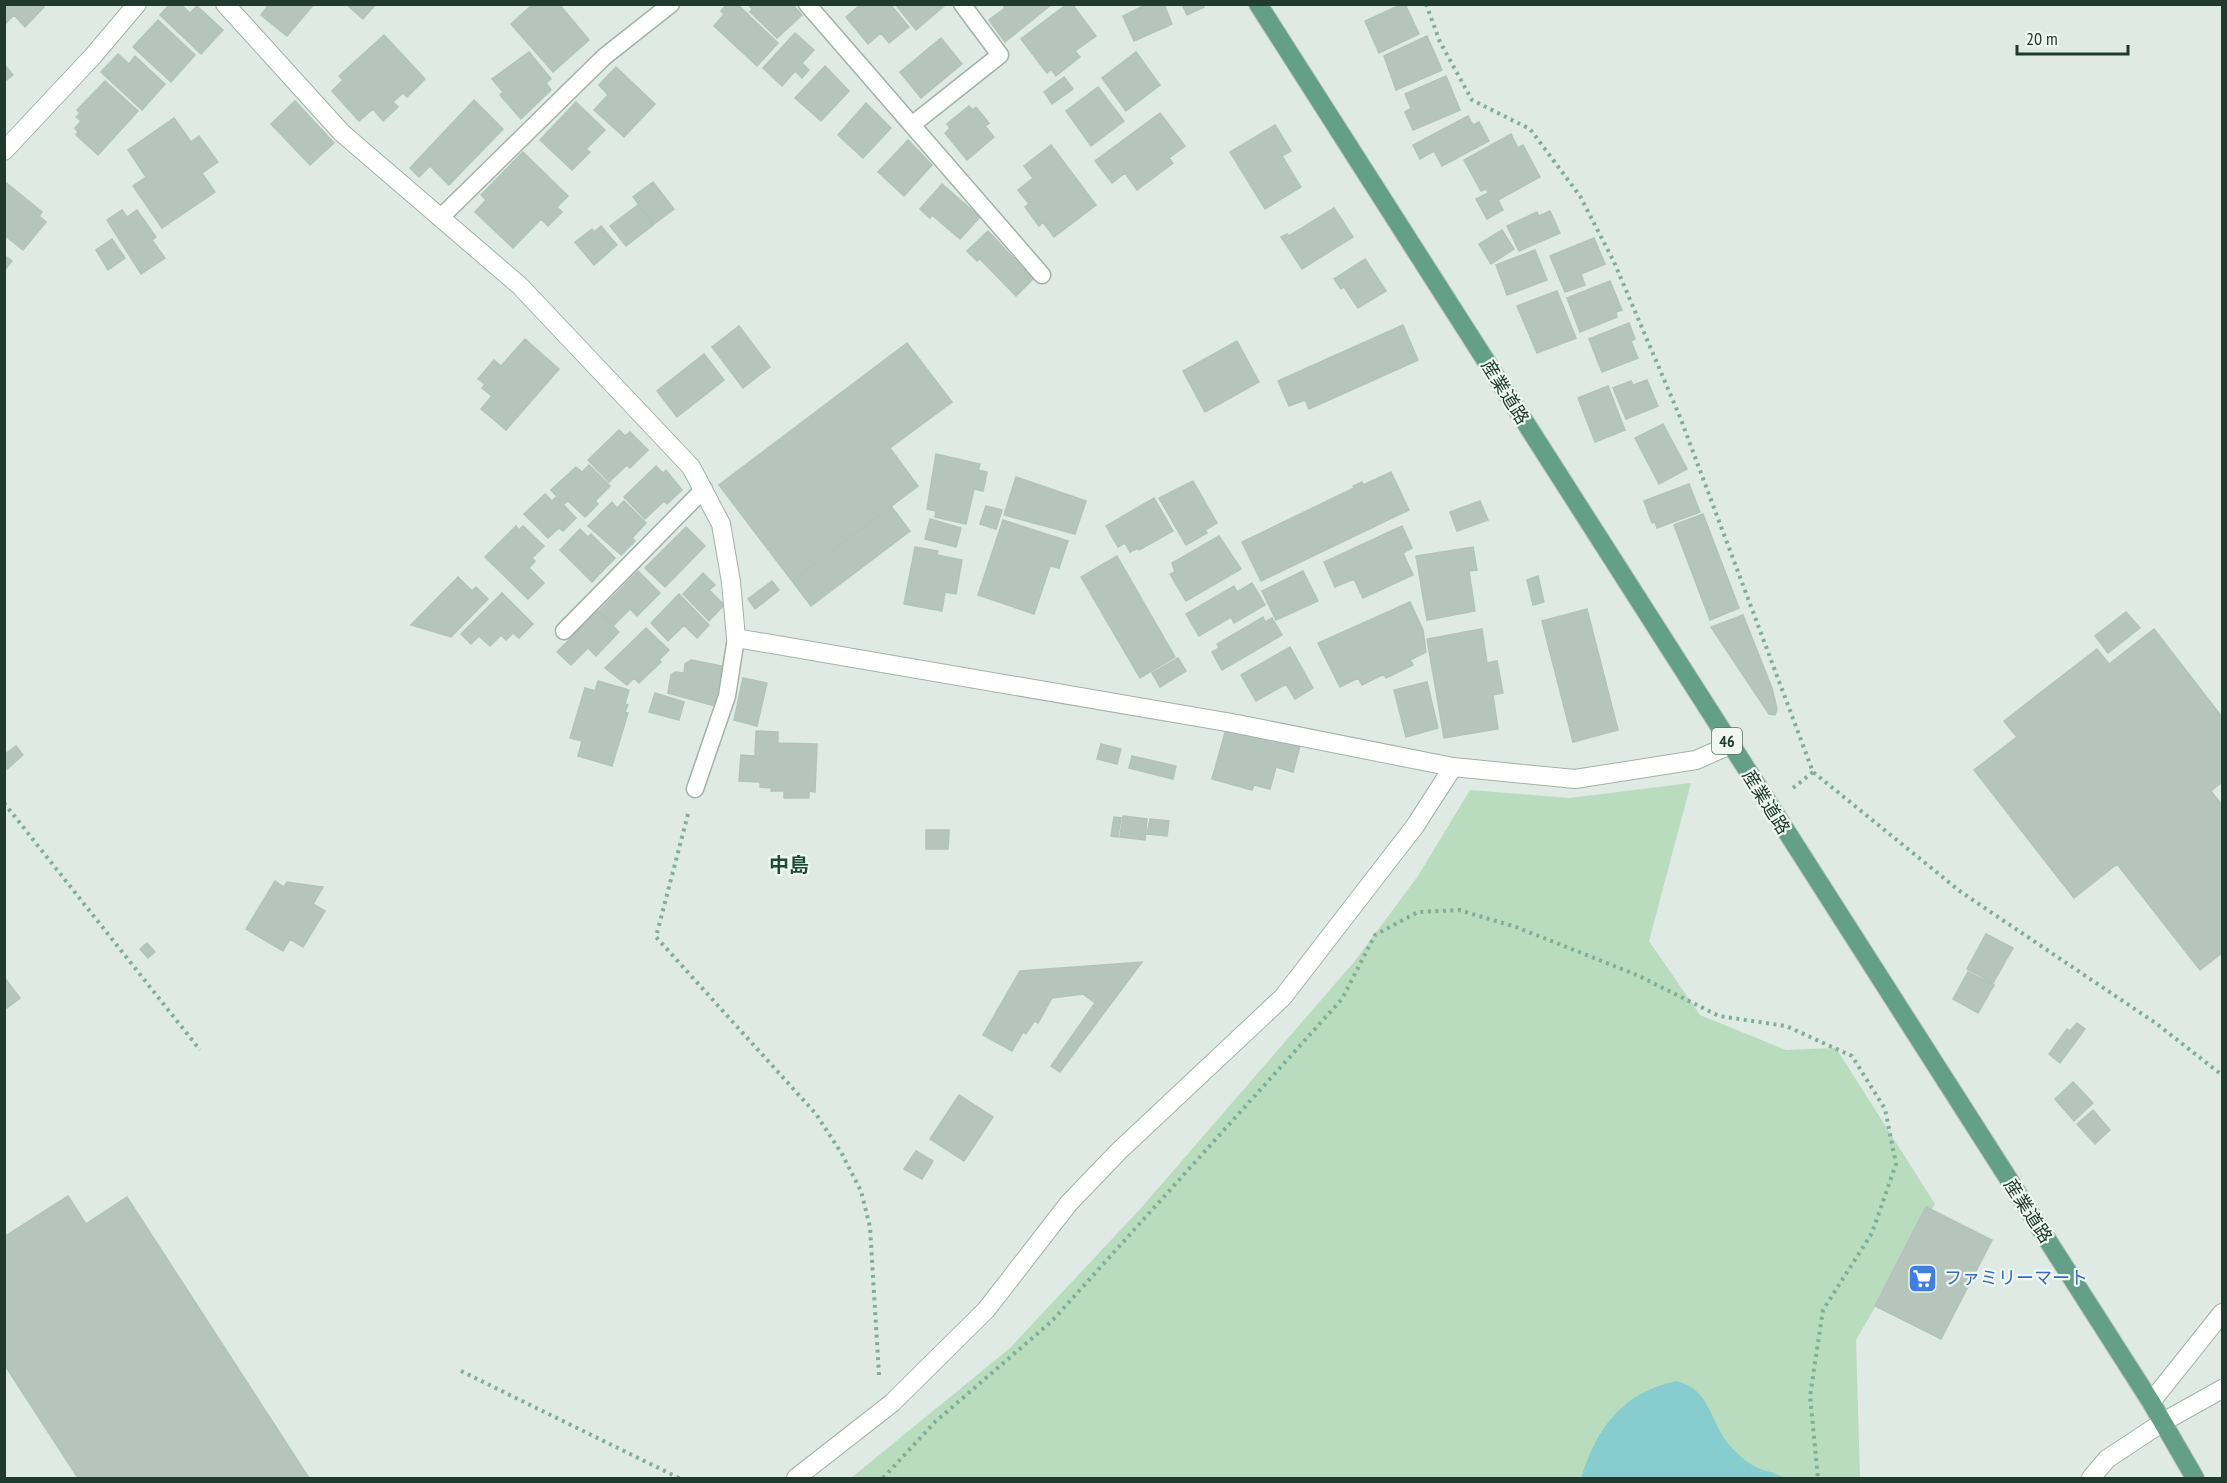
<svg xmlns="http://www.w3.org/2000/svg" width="2227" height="1483" font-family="'PT Sans Narrow','Noto Sans JP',sans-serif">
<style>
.green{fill:#b8dcbd}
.water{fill:#87cdcf}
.building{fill:#b5c5bc;stroke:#b2c4ba;stroke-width:1.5}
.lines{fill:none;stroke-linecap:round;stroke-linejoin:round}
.lane-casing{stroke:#a2b2aa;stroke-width:19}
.street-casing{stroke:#a2b2aa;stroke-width:20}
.secondary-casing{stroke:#9eb6aa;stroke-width:20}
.primary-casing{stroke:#bcc4c1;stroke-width:20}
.path{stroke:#80ae99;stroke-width:4;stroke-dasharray:3 4.5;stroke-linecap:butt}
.lane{stroke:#fff;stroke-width:16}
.street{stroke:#fff;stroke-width:18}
.secondary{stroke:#fff;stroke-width:18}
.primary{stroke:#649f89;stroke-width:18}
.labels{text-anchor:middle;stroke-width:4.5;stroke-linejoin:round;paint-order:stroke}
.shield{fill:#f0f7f2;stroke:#5e736a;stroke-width:1.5}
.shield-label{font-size:16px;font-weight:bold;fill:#203a30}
.street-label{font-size:18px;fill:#203a30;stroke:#f0f7f2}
.shop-label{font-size:18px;fill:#366cbe;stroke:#f0f7f2;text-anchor:start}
.neighbourhood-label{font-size:20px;font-weight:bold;fill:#1d4c3a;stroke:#f0f7f2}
</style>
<rect width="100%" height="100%" fill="#dfeae4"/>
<!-- green -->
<path class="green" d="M1691 783 1649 941 1700 1015 1786 1050 1836 1048 1935 1204 1856 1340 1860 1478H851L1010 1348 1141 1208 1354 962 1418 876 1470 790 1570 798Z"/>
<!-- water -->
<path class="water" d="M1677 1381C1713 1391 1709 1424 1732 1448 1738 1454 1746 1462 1754 1466 1763 1471 1775 1472 1784 1478H1581C1597 1427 1623 1392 1677 1381Z"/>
<!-- building -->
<path class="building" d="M4 4H41L44 7 25 27 14 15 4 25Z
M170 4H180L190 13 197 6 223 30 201 54 160 15Z
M269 4H314L287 36 261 15Z
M346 4H376L363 19Z
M533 4H559L589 40 553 72 511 24Z
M727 4H737L778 43 757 66 714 26 724 14 721 11Z
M748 4H792L802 15 777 38 750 12 752 9Z
M861 4H890L909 27 889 43 881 33 868 44 846 17Z
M895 4H943L944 6 916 30Z
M1002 4H1052L1005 42 989 20 1005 8Z
M1067 4H1072L1096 36 1075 51 1080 57 1056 76 1051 69 1047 73 1021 39Z
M1147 4H1164L1172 24 1134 41 1123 16Z
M1182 4H1203L1204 7 1187 15Z
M1402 4H1405L1419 34 1379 53 1365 21Z
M158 20 195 55 171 82 133 47Z
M795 33 814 50 802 63 809 70 802 78 795 71 782 86 763 68Z
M384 35 425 79 407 97 403 93 393 102 398 107 383 121 373 109 359 121 332 91 343 80 339 76Z
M1427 36 1442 70 1396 90 1384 56Z
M941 38 962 64 921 98 900 72Z
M529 52 551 79 546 83 551 90 521 119 500 95 503 92 492 79Z
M1136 52 1160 85 1126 111 1102 78Z
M118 54 129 64 135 56 165 84 142 110 101 72Z
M4 64 13 75 4 82Z
M825 66 849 91 821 121 795 98Z
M616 67 655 104 624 137 594 110 608 95 599 85Z
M1446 76 1460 110 1413 130 1405 112 1411 108 1405 94Z
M1064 77 1073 89 1052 104 1044 92Z
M105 81 138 111 98 155 76 135 78 132 75 128 81 121 76 117 80 113 77 110Z
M1098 87 1124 121 1091 146 1066 111Z
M474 100 503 129 449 185 430 166 419 177 410 168Z
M295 101 334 143 310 165 271 124Z
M576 102 605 130 586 149 590 152 572 170 540 140Z
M866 103 891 128 863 158 838 135Z
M969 106 973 110 976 107 989 123 985 126 994 137 967 160 945 133 950 128 947 124Z
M1160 113 1185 146 1169 158 1173 163 1137 190 1125 173 1112 183 1095 161Z
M1468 116 1473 125 1479 122 1489 141 1442 166 1434 151 1420 159 1413 145Z
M174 118 191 142 199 136 218 162 202 173 215 192 162 228 133 186 146 177 128 150Z
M1275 125 1291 151 1282 156 1301 187 1265 209 1230 152Z
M1511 134 1518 148 1523 145 1540 177 1498 200 1503 210 1487 219 1476 199 1488 193 1486 189 1481 191 1464 160Z
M908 140 932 165 904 196 878 172Z
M1051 145 1096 205 1054 237 1043 222 1039 226 1025 207 1029 204 1018 190 1033 178 1024 166Z
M523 152 568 196 557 207 562 212 548 226 541 219 513 248 475 212 486 200 481 195Z
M4 181 42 212 39 216 46 222 23 250 4 235Z
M653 182 674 209 654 224 633 197Z
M942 184 980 217 960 239 932 215 930 218 920 209Z
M638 205 653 225 626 246 610 226Z
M1334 208 1353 237 1302 269 1281 237 1287 234 1289 236Z
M122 210 127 217 137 210 156 237 152 240 165 258 141 274 107 220Z
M1550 211 1560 233 1519 251 1507 226 1537 212 1539 216Z
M601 226 617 245 594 265 575 242 592 229 594 232Z
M1502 230 1514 249 1491 264 1479 244Z
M988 231 1033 279 1016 296 979 258 977 261 967 251Z
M1594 238 1605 264 1581 274 1585 285 1565 292 1550 256Z
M112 239 125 258 108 270 96 250Z
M1535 250 1547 280 1507 295 1496 265Z
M4 255 12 261 4 271Z
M1365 259 1386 291 1358 308 1344 287 1341 289 1334 279Z
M1610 281 1622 310 1616 312 1617 317 1580 332 1567 298Z
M1557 291 1576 338 1537 353 1517 306Z
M1629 323 1635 339 1631 341 1638 358 1602 372 1589 339Z
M1403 325 1418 360 1309 409 1305 400 1289 406 1278 381Z
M739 326 770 367 743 388 712 347Z
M525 339 559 369 506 430 481 409 492 396 482 388 485 384 478 379 494 360 501 366Z
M1237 341 1259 382 1205 412 1183 371Z
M907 343 952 402 890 448 918 486 792 581 719 485Z
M704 354 724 380 677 417 657 391Z
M1647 380 1658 406 1626 419 1613 388 1631 381 1633 385Z
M1608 386 1625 430 1595 442 1578 398Z
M1663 424 1687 469 1659 484 1635 438Z
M619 430 625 436 630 432 648 450 630 468 627 465 609 482 588 460Z
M936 454 980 464 978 470 987 472 983 491 974 489 966 524 935 517 936 511 927 509Z
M589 465 610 486 595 501 598 504 585 517 568 501 564 504 551 490 576 467 582 472Z
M656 466 663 473 666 470 682 490 667 504 664 501 645 519 624 497Z
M1391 472 1409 510 1261 581 1242 542 1354 488 1353 486 1362 482 1363 485Z
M1016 477 1086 501 1075 534 1004 515Z
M1193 481 1217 523 1205 530 1207 533 1186 545 1159 498Z
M1689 484 1700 512 1657 528 1655 522 1652 523 1644 501Z
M545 494 552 501 556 497 576 518 563 531 559 528 548 538 524 514Z
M1154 498 1173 531 1139 550 1138 548 1130 552 1125 543 1118 547 1106 526Z
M624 501 646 523 632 538 635 541 621 555 588 526 612 502 617 508Z
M1480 501 1488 520 1457 531 1450 512Z
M891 506 910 531 811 606 792 581Z
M986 506 1002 510 996 529 980 524Z
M1703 514 1739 608 1710 620 1674 525Z
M930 519 961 528 956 547 925 539Z
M1003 520 1068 541 1059 568 1050 566 1034 614 978 595Z
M516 526 519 530 523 526 544 546 532 558 535 561 529 568 544 583 528 599 485 557Z
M1402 526 1412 548 1403 553 1413 575 1363 598 1354 579 1335 587 1324 562Z
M686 527 705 546 665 587 645 568Z
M580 529 588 537 591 534 615 558 592 582 560 550Z
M1219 536 1241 569 1186 601 1170 574 1175 572 1172 563Z
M915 547 938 551 937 555 962 560 956 594 945 592 942 611 904 604Z
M1473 547 1477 570 1469 571 1475 611 1427 620 1416 556Z
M1117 556 1175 657 1140 678 1081 577Z
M638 571 660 593 637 616 630 609 614 625 599 611Z
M1303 571 1318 601 1276 620 1262 591Z
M703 573 715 585 709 590 724 605 709 621 683 594Z
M1538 576 1544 602 1533 605 1527 580Z
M458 577 472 591 476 587 488 599 451 637 411 625Z
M772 581 779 590 755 609 748 599Z
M1252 583 1265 605 1234 623 1231 617 1199 636 1186 614 1234 586 1237 592Z
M502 593 533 624 519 638 513 633 506 640 501 635 490 646 479 636 471 644 461 634Z
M679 594 709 625 697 638 684 625 668 641 651 623Z
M1410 602 1423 630 1426 652 1410 660 1413 665 1386 678 1384 674 1362 685 1358 678 1340 687 1318 643Z
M1587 609 1618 730 1573 742 1542 621Z
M598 611 619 632 596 656 588 648 571 665 557 652Z
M2126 612 2140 628 2108 653 2095 636Z
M1743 615 1772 688 1777 709 1775 715 1769 714 1711 627Z
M1263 617 1265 622 1272 618 1282 635 1222 670 1212 652 1219 648 1217 644Z
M646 628 669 650 659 660 661 662 639 683 634 678 627 685 605 668Z
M1482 629 1487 663 1497 661 1503 693 1493 695 1498 729 1444 738 1427 639Z
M2154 629 2222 717V782L2211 791 2222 805V953L2200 970 2117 864 2074 898 1974 770 2017 737 2004 721 2097 649 2109 664Z
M1290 647 1313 688 1295 699 1286 684 1256 701 1241 675Z
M1178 658 1186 671 1160 687 1152 673Z
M691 660 722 666 715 706 668 693 671 675 675 672 684 673 685 664Z
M743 678 767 683 757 726 734 720Z
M598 681 629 690 625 704 628 705 625 712 628 713 612 766 578 756 582 741 570 738 585 688 595 691Z
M1427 682 1438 728 1406 737 1394 690Z
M655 693 684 702 679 720 649 712Z
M1226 729 1300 746 1293 772 1276 767 1270 789 1254 785 1252 790 1212 779Z
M756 731 778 732V743L817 744 815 792 809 791V798H784V791H771L772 788 760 787V782L739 781 741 755 755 756Z
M1101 744 1121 749 1117 764 1097 759Z
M16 746 23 755 7 769 4 755Z
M1132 756 1176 766 1173 779 1129 768Z
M1123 816 1147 819 1145 840 1120 837Z
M1114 817 1121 818 1118 837 1111 836Z
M1150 819 1169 821 1167 836 1147 834Z
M926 830H949L948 849H926Z
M275 881 284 887 287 882 323 887 313 904 325 911 303 947 290 939 283 951 246 929Z
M1986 934 2013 948 1993 983 1967 969Z
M147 943 155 952 148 958 140 949Z
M1142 962 1060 1072 1051 1066 1095 1003 1083 994 1052 998 1038 1023 1034 1021 1026 1034 1023 1032 1012 1051 983 1035 1020 971Z
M1968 972 1994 985 1978 1013 1953 999Z
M4 977 20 998 4 1010Z
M2077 1023 2085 1029 2060 1063 2049 1054 2067 1029 2070 1031Z
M2073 1082 2093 1103 2074 1121 2055 1099Z
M959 1095 993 1117 964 1161 930 1139Z
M2093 1110 2110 1130 2095 1144 2077 1124Z
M916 1151 933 1161 922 1179 904 1169Z
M68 1196 86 1224 127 1197 309 1478H78L4 1364V1237Z
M1926 1207 1992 1240 1941 1339 1875 1306Z"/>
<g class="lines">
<defs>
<path id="lane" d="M807 4 1042 275
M913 124 1000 55 962 4
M440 218 604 57 671 4
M564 631 704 489
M695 789 727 696 736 638"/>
<path id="street" d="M225 4 342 133 520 286 691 467 721 524 731 582 736 638 1232 723 1453 767
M4 151 93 56 137 4
M2151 1402 2222 1313
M796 1478 892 1403 986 1310 1069 1203 1119 1151 1283 997 1415 826 1453 767 1575 779 1696 760 1730 745
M2091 1478 2107 1459 2163 1422"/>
<path id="secondary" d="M2163 1422 2222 1389"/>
<path id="primary" d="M1258 4 2151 1402 2195 1478"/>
</defs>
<!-- lane casing -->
<use href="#lane" class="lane-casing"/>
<!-- street casing -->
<use href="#street" class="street-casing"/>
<!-- secondary casing -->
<use href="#secondary" class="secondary-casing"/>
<!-- primary casing -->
<use href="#primary" class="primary-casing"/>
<!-- path -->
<path class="path" d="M1426 4 1440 42 1472 100 1530 129 1580 196 1614 262 1680 417 1813 772 1961 892 2157 1024 2222 1075
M1793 788 1813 772
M4 803 200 1050
M688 814 656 937 816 1114 842 1154 861 1191 870 1227 879 1375
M461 1371 679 1478
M883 1478 935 1422 1052 1321 1342 999 1375 935 1418 912 1459 910 1516 927 1637 975 1719 1016 1786 1026 1852 1056 1885 1109 1896 1164 1872 1233 1823 1310 1810 1396 1818 1478"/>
<!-- lane -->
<use href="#lane" class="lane"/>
<!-- street -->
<use href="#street" class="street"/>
<!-- secondary -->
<use href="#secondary" class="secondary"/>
<!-- primary -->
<use href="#primary" class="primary"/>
</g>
<!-- icons -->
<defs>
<symbol id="supermarket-square" viewBox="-11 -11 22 22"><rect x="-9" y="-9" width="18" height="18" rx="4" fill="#3f7fe0" stroke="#f0f7f2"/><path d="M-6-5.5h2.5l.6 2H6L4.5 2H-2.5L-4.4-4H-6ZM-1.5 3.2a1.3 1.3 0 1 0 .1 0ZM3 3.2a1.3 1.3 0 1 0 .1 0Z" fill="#fff"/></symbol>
</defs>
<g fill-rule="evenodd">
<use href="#supermarket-square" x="1906" y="1262" width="33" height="33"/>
</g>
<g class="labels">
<!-- shield labels -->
<rect class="shield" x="1712" y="728" width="30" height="26" rx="4.5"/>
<g class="shield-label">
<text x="1727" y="747">46</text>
</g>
<!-- street labels -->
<g class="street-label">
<text transform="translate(1505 392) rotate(58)" y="6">産業道路</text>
<text transform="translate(1766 802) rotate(58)" y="6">産業道路</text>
<text transform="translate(2028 1211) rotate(57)" y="6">産業道路</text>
</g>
<!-- shop labels -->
<g class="shop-label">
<text x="1944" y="1284">ファミリーマート</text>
</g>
<!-- neighbourhood labels -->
<g class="neighbourhood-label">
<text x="789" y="872">中島</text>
</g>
</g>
<!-- border -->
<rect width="2227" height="1483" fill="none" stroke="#203a30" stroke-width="12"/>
<!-- scale -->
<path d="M2017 45v9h111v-9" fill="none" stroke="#203a30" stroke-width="3"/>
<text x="2026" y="45" font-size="18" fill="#203a30" stroke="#f0f7f2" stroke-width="4.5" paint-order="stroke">20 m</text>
</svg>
